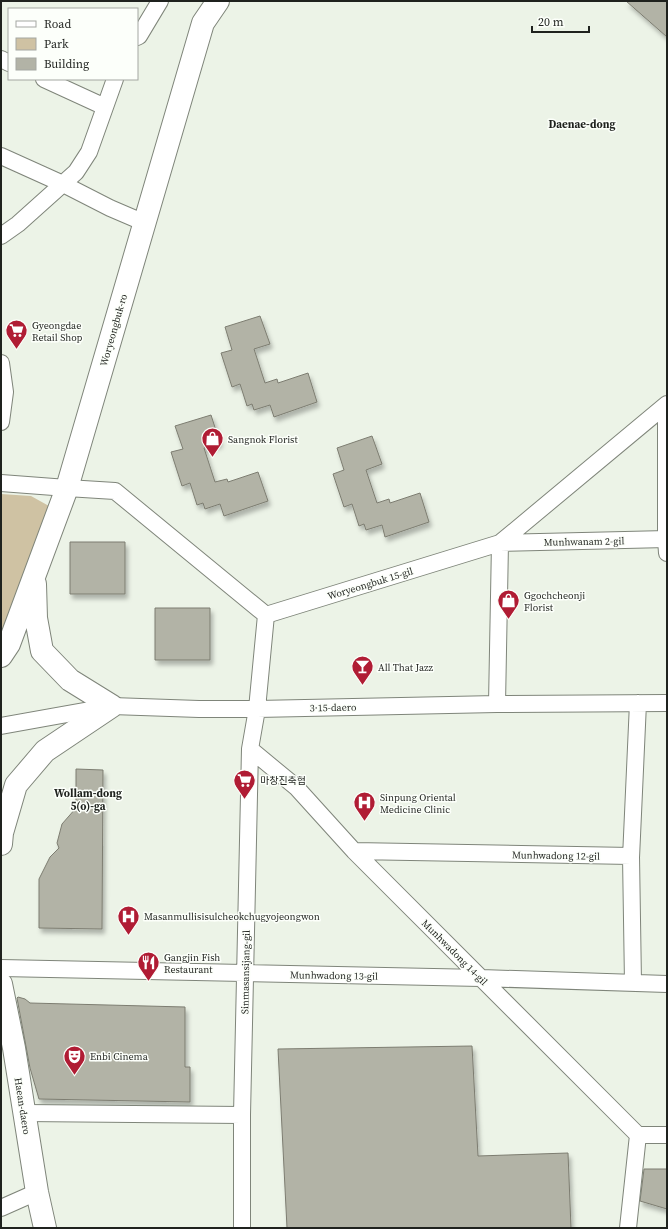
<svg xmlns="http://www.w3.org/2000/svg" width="668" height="1229" font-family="'Source Serif 4','Noto Sans KR',serif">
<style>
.green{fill:#cfc2a3}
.building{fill:#b2b3a6;stroke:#7d7d71;filter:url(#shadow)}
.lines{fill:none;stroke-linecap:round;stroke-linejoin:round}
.street-casing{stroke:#7f857a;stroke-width:18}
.secondary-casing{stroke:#7f857a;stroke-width:24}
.street{stroke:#fff;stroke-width:16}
.secondary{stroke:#fff;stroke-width:22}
.labels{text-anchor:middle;stroke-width:3;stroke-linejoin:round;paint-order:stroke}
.poi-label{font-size:10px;fill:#1f221e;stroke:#fcfffa;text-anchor:start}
.street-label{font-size:10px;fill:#1f221e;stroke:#fcfffa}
.neighbourhood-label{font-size:11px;font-weight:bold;fill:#1f221e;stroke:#fcfffa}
</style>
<defs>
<filter id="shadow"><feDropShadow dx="2.5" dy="4.5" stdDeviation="2" flood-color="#0004"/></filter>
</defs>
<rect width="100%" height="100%" fill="#ecf3e7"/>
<!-- green -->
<path class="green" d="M1 494 31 496 49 506 1 641Z"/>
<!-- building -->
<path class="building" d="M626 1H667V37Z
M260 316 270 344 254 349 265 383 277 379 278 383 308 373 317 402 274 417 270 405 254 410 252 404 247 406 240 384 232 387 221 353 232 350 225 327Z
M211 415 220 443 204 448 215 482 227 479 228 482 258 472 268 501 224 516 220 504 205 509 203 503 197 505 190 483 182 486 171 452 183 449 175 426Z
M372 436 382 464 366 470 377 503 389 499 390 503 420 493 429 522 385 537 382 525 366 530 364 524 359 526 352 504 344 507 333 474 344 470 337 448Z
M70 542H125V594H70Z
M155 608H210V660H155Z
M76 769 103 770 102 929 39 928V879L50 857 59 848 57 843 62 824 76 808Z
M18 997 25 999 30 1003 185 1007V1067H190V1102L39 1099 30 1068 17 998Z
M472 1046 478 1156 568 1153 571 1228H287L278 1049Z
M644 1169H667V1209L640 1201Z"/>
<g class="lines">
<defs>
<path id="street" d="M137 37 139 36 160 1
M1 59 9 63
M44 79 105 107
M1 156 63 184 110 208 145 223
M1 236 18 224 76 172 89 152 115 79
M1 363 5 392 1 422
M666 405V539L667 553
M1 483 67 488 115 491 266 615
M266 615 500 543 667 404
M497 704 500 543 667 539
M1 726 112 706 199 709H257L497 704 667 703
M250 749 296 787 354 851 638 1135H667
M354 851 631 856 633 983
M631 858 638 703
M1 968 481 978 667 984
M24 1113 242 1115
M1 1208 37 1192
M242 1228V1115L250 749 257 709 266 615
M628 1228 638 1135"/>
<path id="secondary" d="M1 656 9 644 67 488 203 23 218 1
M1 844 2 833 16 785 45 751 112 706 70 680 42 651 36 618 35 584
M1 984 14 1048 37 1192 45 1228"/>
</defs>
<!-- street casing -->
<use href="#street" class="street-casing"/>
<!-- secondary casing -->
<use href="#secondary" class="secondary-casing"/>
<!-- street -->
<use href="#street" class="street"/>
<!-- secondary -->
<use href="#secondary" class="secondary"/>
</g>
<!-- icons -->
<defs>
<symbol id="supermarket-pin" viewBox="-11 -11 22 30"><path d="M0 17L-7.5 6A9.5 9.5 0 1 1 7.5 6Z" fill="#b01c34" stroke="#fcfffa"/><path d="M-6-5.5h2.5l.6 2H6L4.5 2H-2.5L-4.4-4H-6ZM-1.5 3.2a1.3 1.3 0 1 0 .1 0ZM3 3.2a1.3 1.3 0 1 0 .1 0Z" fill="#fff"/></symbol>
<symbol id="shop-pin" viewBox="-11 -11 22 30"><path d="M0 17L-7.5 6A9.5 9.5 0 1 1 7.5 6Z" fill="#b01c34" stroke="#fcfffa"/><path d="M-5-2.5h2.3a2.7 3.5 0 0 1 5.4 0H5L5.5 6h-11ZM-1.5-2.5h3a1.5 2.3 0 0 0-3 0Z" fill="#fff"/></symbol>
<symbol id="bar-pin" viewBox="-11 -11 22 30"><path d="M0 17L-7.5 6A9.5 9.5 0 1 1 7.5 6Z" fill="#b01c34" stroke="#fcfffa"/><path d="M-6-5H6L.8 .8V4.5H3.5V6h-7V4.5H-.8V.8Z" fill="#fff"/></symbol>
<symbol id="hospital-pin" viewBox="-11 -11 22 30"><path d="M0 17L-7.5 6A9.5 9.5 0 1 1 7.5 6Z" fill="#b01c34" stroke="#fcfffa"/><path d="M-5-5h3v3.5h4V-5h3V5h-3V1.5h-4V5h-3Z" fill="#fff"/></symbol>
<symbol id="restaurant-pin" viewBox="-11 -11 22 30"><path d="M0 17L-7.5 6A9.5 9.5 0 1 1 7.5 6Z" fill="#b01c34" stroke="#fcfffa"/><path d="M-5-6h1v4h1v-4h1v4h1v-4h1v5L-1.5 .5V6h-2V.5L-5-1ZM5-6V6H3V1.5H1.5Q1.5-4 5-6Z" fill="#fff"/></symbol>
<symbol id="theatre-pin" viewBox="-11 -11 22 30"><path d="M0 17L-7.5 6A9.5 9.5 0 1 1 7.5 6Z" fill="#b01c34" stroke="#fcfffa"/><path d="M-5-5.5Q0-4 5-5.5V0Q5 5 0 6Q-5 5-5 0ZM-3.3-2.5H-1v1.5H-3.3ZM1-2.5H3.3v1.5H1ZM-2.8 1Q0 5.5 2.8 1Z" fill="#fff"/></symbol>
</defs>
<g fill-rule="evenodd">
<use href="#supermarket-pin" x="4" y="318" width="25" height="34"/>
<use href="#shop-pin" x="200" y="426" width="25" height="34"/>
<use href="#shop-pin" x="496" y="588" width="25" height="34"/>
<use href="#bar-pin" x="350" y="654" width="25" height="34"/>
<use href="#supermarket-pin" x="232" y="768" width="25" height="34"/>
<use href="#hospital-pin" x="352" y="790" width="25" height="34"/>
<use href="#hospital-pin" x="116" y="904" width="25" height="34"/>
<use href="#restaurant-pin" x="136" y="950" width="25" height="34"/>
<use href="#theatre-pin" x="62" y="1044" width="25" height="34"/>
</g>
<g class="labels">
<!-- poi labels -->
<g class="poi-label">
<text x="32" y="329">Gyeongdae<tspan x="32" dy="12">Retail Shop</tspan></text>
<text x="228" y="443">Sangnok Florist</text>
<text x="524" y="599">Ggochcheonji<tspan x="524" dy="12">Florist</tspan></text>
<text x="378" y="671">All That Jazz</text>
<text x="260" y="784">마창진축협</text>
<text x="380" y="801">Sinpung Oriental<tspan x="380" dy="12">Medicine Clinic</tspan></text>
<text x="144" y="920">Masanmullisisulcheokchugyojeongwon</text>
<text x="164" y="961">Gangjin Fish<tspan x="164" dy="12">Restaurant</tspan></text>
<text x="90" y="1060">Enbi Cinema</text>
</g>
<!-- street labels -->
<g class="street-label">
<text transform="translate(113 330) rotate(-74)" y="4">Woryeongbuk-ro</text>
<text transform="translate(584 541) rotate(-1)" y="4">Munhwanam 2-gil</text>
<text transform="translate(370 583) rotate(-17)" y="4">Woryeongbuk 15-gil</text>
<text transform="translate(333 707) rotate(-1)" y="4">3·15-daero</text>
<text transform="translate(556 855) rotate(1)" y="4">Munhwadong 12-gil</text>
<text transform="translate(455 952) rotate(45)" y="4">Munhwadong 14-gil</text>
<text transform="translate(245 972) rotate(-89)" y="4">Sinmasansijang-gil</text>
<text transform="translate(334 975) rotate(1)" y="4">Munhwadong 13-gil</text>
<text transform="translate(23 1106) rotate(81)" y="4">Haean-daero</text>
</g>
<!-- neighbourhood labels -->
<g class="neighbourhood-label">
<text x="582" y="128">Daenae-dong</text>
<text x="88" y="797">Wollam-dong<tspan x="88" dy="13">5(o)-ga</tspan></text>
</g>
</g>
<!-- border -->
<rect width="668" height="1229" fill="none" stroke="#1f221e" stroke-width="4"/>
<!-- legend -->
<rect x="8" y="8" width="130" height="72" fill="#fcfffa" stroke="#a4a7a2"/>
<rect x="16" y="21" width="20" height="6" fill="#ffffff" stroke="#a4a7a2"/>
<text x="44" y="28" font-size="12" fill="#1f221e">Road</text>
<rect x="16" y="38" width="20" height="12" fill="#cfc2a3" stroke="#a4a7a2"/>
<text x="44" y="48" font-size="12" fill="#1f221e">Park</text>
<rect x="16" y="58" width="20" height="12" fill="#b2b3a6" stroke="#a4a7a2"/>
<text x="44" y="68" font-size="12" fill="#1f221e">Building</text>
<!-- scale -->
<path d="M532 26v6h57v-6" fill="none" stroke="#1f221e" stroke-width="2"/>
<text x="538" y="26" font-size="12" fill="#1f221e" stroke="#fcfffa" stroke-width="3" paint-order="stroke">20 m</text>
</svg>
